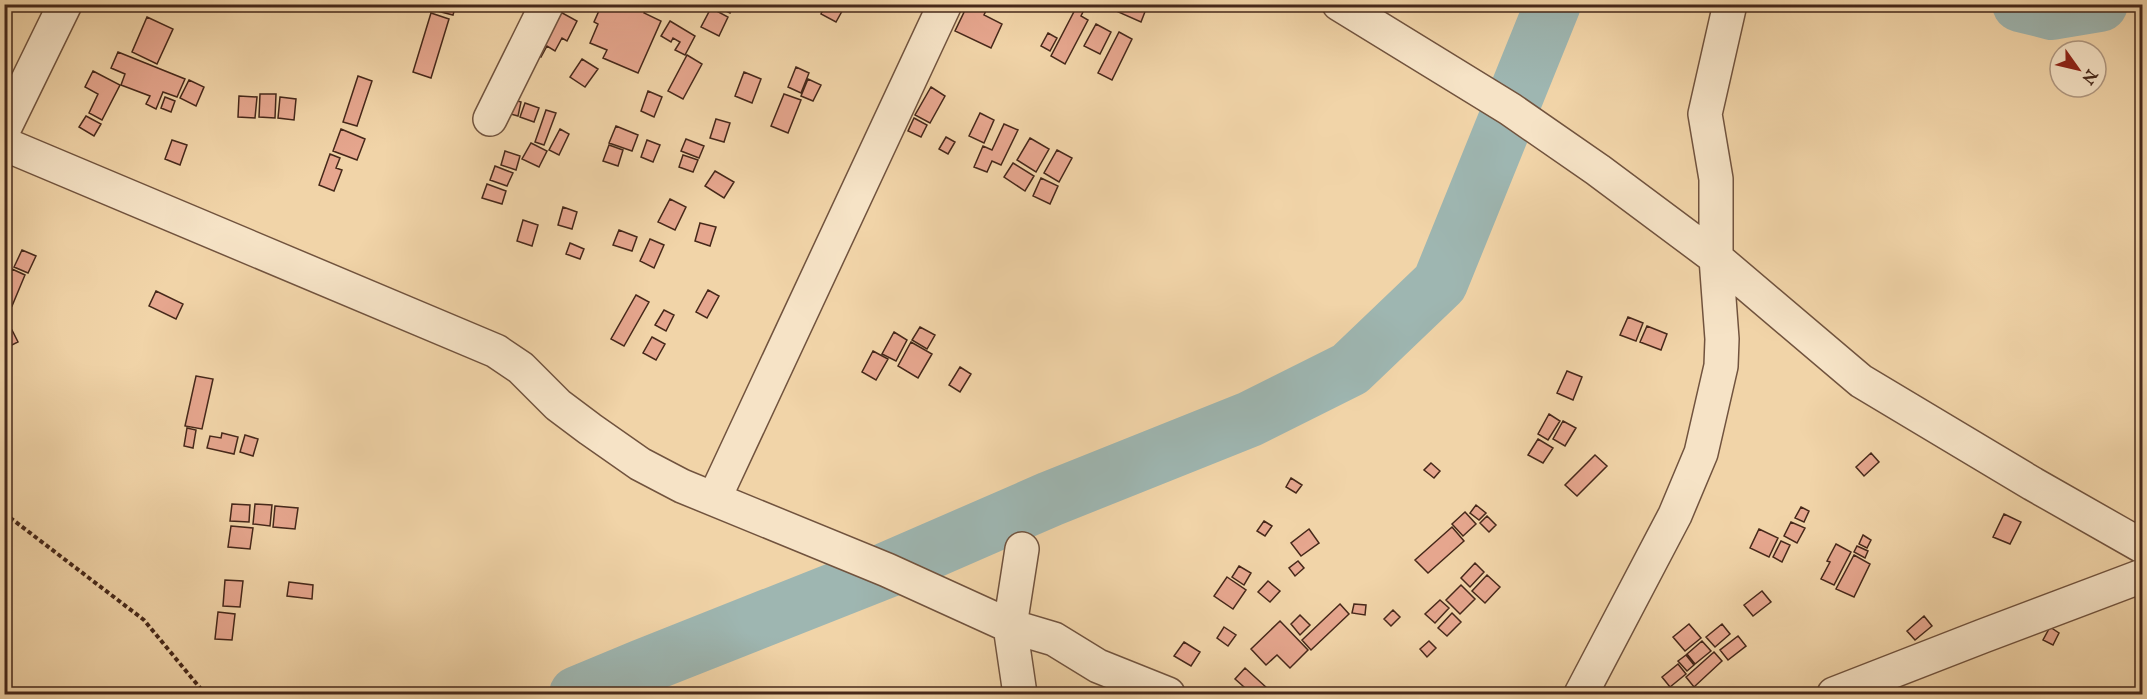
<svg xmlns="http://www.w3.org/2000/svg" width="2147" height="699" font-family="'IM FELL English',serif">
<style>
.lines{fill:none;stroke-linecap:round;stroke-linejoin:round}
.river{stroke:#9eb6b1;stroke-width:56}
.building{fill:#e6a68e;stroke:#46281a;stroke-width:1.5}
.street-casing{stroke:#71533e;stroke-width:36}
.path{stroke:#46281a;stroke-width:4;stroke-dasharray:4.5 3;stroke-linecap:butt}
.street{stroke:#f6e3c6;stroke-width:33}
</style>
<rect width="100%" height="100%" fill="#f1d4a8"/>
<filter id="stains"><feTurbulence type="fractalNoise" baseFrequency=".00333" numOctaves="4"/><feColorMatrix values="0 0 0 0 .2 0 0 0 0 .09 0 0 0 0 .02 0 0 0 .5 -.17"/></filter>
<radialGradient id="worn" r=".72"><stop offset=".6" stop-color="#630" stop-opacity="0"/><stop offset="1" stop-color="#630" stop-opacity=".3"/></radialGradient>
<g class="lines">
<!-- river -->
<path class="river" d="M2020 4 2052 12 2100 4
M577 694 642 667 887 570 1050 499 1250 419 1350 369 1440 283 1553 4"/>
</g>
<!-- building -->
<path class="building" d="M439 4H456L453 15 437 11Z
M602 4H648L644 13 661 21 638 73 603 58 607 50 590 43 598 24 594 22Z
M711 4H734L730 13Z
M797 4H810L807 10Z
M826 4H846L836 22 821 14Z
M968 4H989L984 15 1002 24 991 48 955 31Z
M1078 4H1087L1081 16 1088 20 1065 64 1051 56Z
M1118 4H1148L1141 22 1116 11 1119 5Z
M711 8 728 17 719 36 701 27Z
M555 9 577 21 567 41 562 38 555 51 547 46 541 57 531 52Z
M431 13 449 19 431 78 413 72Z
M147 17 173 29 157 64 132 52Z
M670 21 695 36 685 55 675 50 680 42 673 38 671 42 661 36Z
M1096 24 1111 32 1100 54 1084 46Z
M1119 32 1132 39 1112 80 1098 73Z
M1048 33 1057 38 1050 51 1041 46Z
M118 52 185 79 177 97 163 92 156 109 146 104 150 96 121 85 125 74 111 68Z
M687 55 702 64 683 99 668 91Z
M582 59 598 69 585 87 570 77Z
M796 67 809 73 801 93 788 87Z
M93 71 120 85 102 120 89 113 98 94 85 87Z
M744 72 761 79 752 103 735 96Z
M358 76 372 81 357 126 343 122Z
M808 79 821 85 813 101 801 96Z
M189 80 204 87 196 106 180 98Z
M931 87 945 96 930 123 915 115Z
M648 91 662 97 654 117 641 111Z
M260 94H276L275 118 259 117Z
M784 94 801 100 788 133 771 126Z
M239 96 257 97 255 118 238 117Z
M165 97 175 101 171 112 161 108Z
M280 97 296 99 294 120 278 118Z
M507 98 521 102 518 116 503 112Z
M525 103 539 108 534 122 520 117Z
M546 110 556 113 544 145 535 142Z
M980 113 994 120 984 143 969 136Z
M86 116 101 124 94 136 79 127Z
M914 118 927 125 921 137 908 131Z
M716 119 730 123 724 142 710 138Z
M1004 124 1018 130 1001 165 992 161 987 172 974 167 983 146 992 150Z
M616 126 638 135 632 151 609 143Z
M341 129 365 139 357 160 333 151Z
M560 129 569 134 559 155 549 150Z
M946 137 955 142 948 154 939 149Z
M1030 138 1049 149 1036 172 1017 160Z
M686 139 704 146 699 158 681 151Z
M172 140 187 145 180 165 165 159Z
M647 140 660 145 653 162 641 157Z
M531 143 547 151 539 167 522 159Z
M609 145 623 150 618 166 603 161Z
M1057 150 1072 158 1059 182 1044 173Z
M505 151 520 156 516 170 501 165Z
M330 154 340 158 336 168 342 170 334 191 319 185Z
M683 155 698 160 693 172 679 167Z
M1013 163 1034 176 1025 191 1004 177Z
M495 166 513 173 507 186 490 180Z
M715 171 734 182 724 198 705 186Z
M1041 178 1058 186 1050 204 1033 196Z
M487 184 506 191 502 204 482 198Z
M670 199 686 207 675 230 658 222Z
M563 207 577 212 572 229 558 225Z
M523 220 538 225 532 246 517 241Z
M700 223 716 227 710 246 695 241Z
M619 230 637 237 632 251 613 245Z
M650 239 664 245 654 268 640 261Z
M570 243 584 249 580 259 566 254Z
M22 250 36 256 28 273 14 267Z
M12 269 25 275 12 306 4 303V287Z
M708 290 719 296 707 318 696 312Z
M156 291 183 304 176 319 149 306Z
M636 295 649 302 624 346 611 339Z
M664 310 674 315 666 331 655 325Z
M1628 317 1643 323 1636 341 1620 335Z
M1647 326 1667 334 1661 350 1640 342Z
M920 327 935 335 927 349 912 340Z
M12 330 18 342 4 349V333Z
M894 332 907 340 896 361 882 354Z
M652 337 665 344 656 360 643 353Z
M911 342 932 354 918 378 898 366Z
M873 351 888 359 876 380 862 372Z
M960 367 971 374 960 392 949 385Z
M1567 371 1582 377 1573 400 1557 393Z
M196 376 213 379 202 429 185 426Z
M1549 414 1560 421 1548 440 1538 434Z
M1563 421 1576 428 1565 446 1553 439Z
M187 428 196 430 193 448 184 446Z
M222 433 238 437 234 454 207 448 210 436 221 438Z
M245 435 258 439 253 456 240 452Z
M1538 439 1553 448 1543 463 1528 455Z
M1871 453 1879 462 1864 476 1856 467Z
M1595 455 1607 466 1577 496 1565 485Z
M1431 463 1440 471 1434 478 1424 470Z
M1291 478 1302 485 1296 493 1286 487Z
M232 504 250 505 249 522 230 521Z
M255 504 272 505 270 526 253 524Z
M1476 505 1486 513 1479 520 1470 513Z
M275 506 298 508 295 529 273 527Z
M1801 507 1809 511 1804 522 1795 518Z
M1465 512 1476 524 1463 536 1452 524Z
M2004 514 2021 522 2010 544 1993 537Z
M1487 516 1496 525 1489 532 1480 523Z
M1264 521 1272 526 1265 536 1257 531Z
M1791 522 1805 528 1797 543 1784 536Z
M231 526 253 528 250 549 228 547Z
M1452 527 1464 541 1428 573 1415 560Z
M1309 529 1319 543 1301 556 1291 543Z
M1759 529 1778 538 1769 557 1750 548Z
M1863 535 1871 540 1867 548 1859 544Z
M1781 541 1790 545 1782 562 1773 557Z
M1836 544 1851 552 1834 585 1821 579 1830 562 1827 561Z
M1857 546 1868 551 1865 558 1854 552Z
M1854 555 1870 564 1854 597 1836 589Z
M1298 561 1304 568 1295 576 1289 568Z
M1475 563 1484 572 1470 587 1461 578Z
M1239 566 1251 573 1244 585 1232 577Z
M1487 575 1500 587 1485 603 1472 591Z
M1227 577 1246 590 1233 609 1214 596Z
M225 580 243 581 240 607 223 606Z
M1268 581 1280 591 1270 602 1258 592Z
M289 582 313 585 312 599 287 596Z
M1461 585 1475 599 1460 614 1446 600Z
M1762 591 1771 602 1753 616 1744 605Z
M1440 600 1449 608 1435 623 1425 614Z
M1340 604 1349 614 1311 650 1302 640Z
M1354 604 1366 605 1365 615 1352 613Z
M1393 610 1400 617 1391 626 1384 619Z
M218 612 235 614 232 640 215 639Z
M1452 613 1461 622 1447 636 1438 628Z
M1300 615 1310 625 1300 635 1291 624Z
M1924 616 1932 626 1915 640 1907 631Z
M1280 621 1308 650 1290 668 1277 655 1266 665 1251 649Z
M1689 624 1701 638 1685 651 1673 637Z
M1722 624 1730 634 1715 647 1706 637Z
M1224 627 1236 635 1228 646 1217 638Z
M2050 627 2059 633 2053 645 2043 640Z
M1738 636 1746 646 1728 660 1720 650Z
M1429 641 1436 648 1427 657 1420 649Z
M1702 641 1711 651 1695 664 1687 654Z
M1184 642 1200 652 1191 666 1174 656Z
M1714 652 1722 661 1694 687 1686 677Z
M1686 655 1694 665 1687 671 1678 661Z
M1678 664 1686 674 1670 687 1662 677Z
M1245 668 1268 689 1263 694H1252L1235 679Z"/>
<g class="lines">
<defs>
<path id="street" d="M1339 4 1510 109 1598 170 1716 258 1861 381 2033 484 2142 546
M490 119 547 4
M4 129 65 4
M4 144 496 351 521 368 558 405 590 429 640 464 682 486 887 570 1010 626 1054 639 1098 666 1168 694
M714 499 945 4
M1020 694 1010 626 1022 549
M1581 694 1675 515 1701 453 1721 366 1722 339 1716 258V179L1705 114 1730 4
M1834 694 1983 636 2142 576"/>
</defs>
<!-- street casing -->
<use href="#street" class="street-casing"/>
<!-- path -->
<path class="path" d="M4 513 144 620 205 694"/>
<!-- street -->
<use href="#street" class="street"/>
</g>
<!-- margin -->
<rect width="2147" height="699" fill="none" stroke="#f1d4a8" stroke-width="24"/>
<rect x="6" y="6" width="2135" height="687" fill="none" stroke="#46281a" stroke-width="3"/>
<rect x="12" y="12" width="2123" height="675" fill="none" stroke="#46281a" stroke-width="1.5"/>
<!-- north arrow -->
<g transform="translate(2078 69) rotate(124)"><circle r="28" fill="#f6e3c6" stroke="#b09881" stroke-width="1.5"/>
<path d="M0-4.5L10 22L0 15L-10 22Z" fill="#8f2418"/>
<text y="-9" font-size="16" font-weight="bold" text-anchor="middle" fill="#46281a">N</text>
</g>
<rect width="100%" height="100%" filter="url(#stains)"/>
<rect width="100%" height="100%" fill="url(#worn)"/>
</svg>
